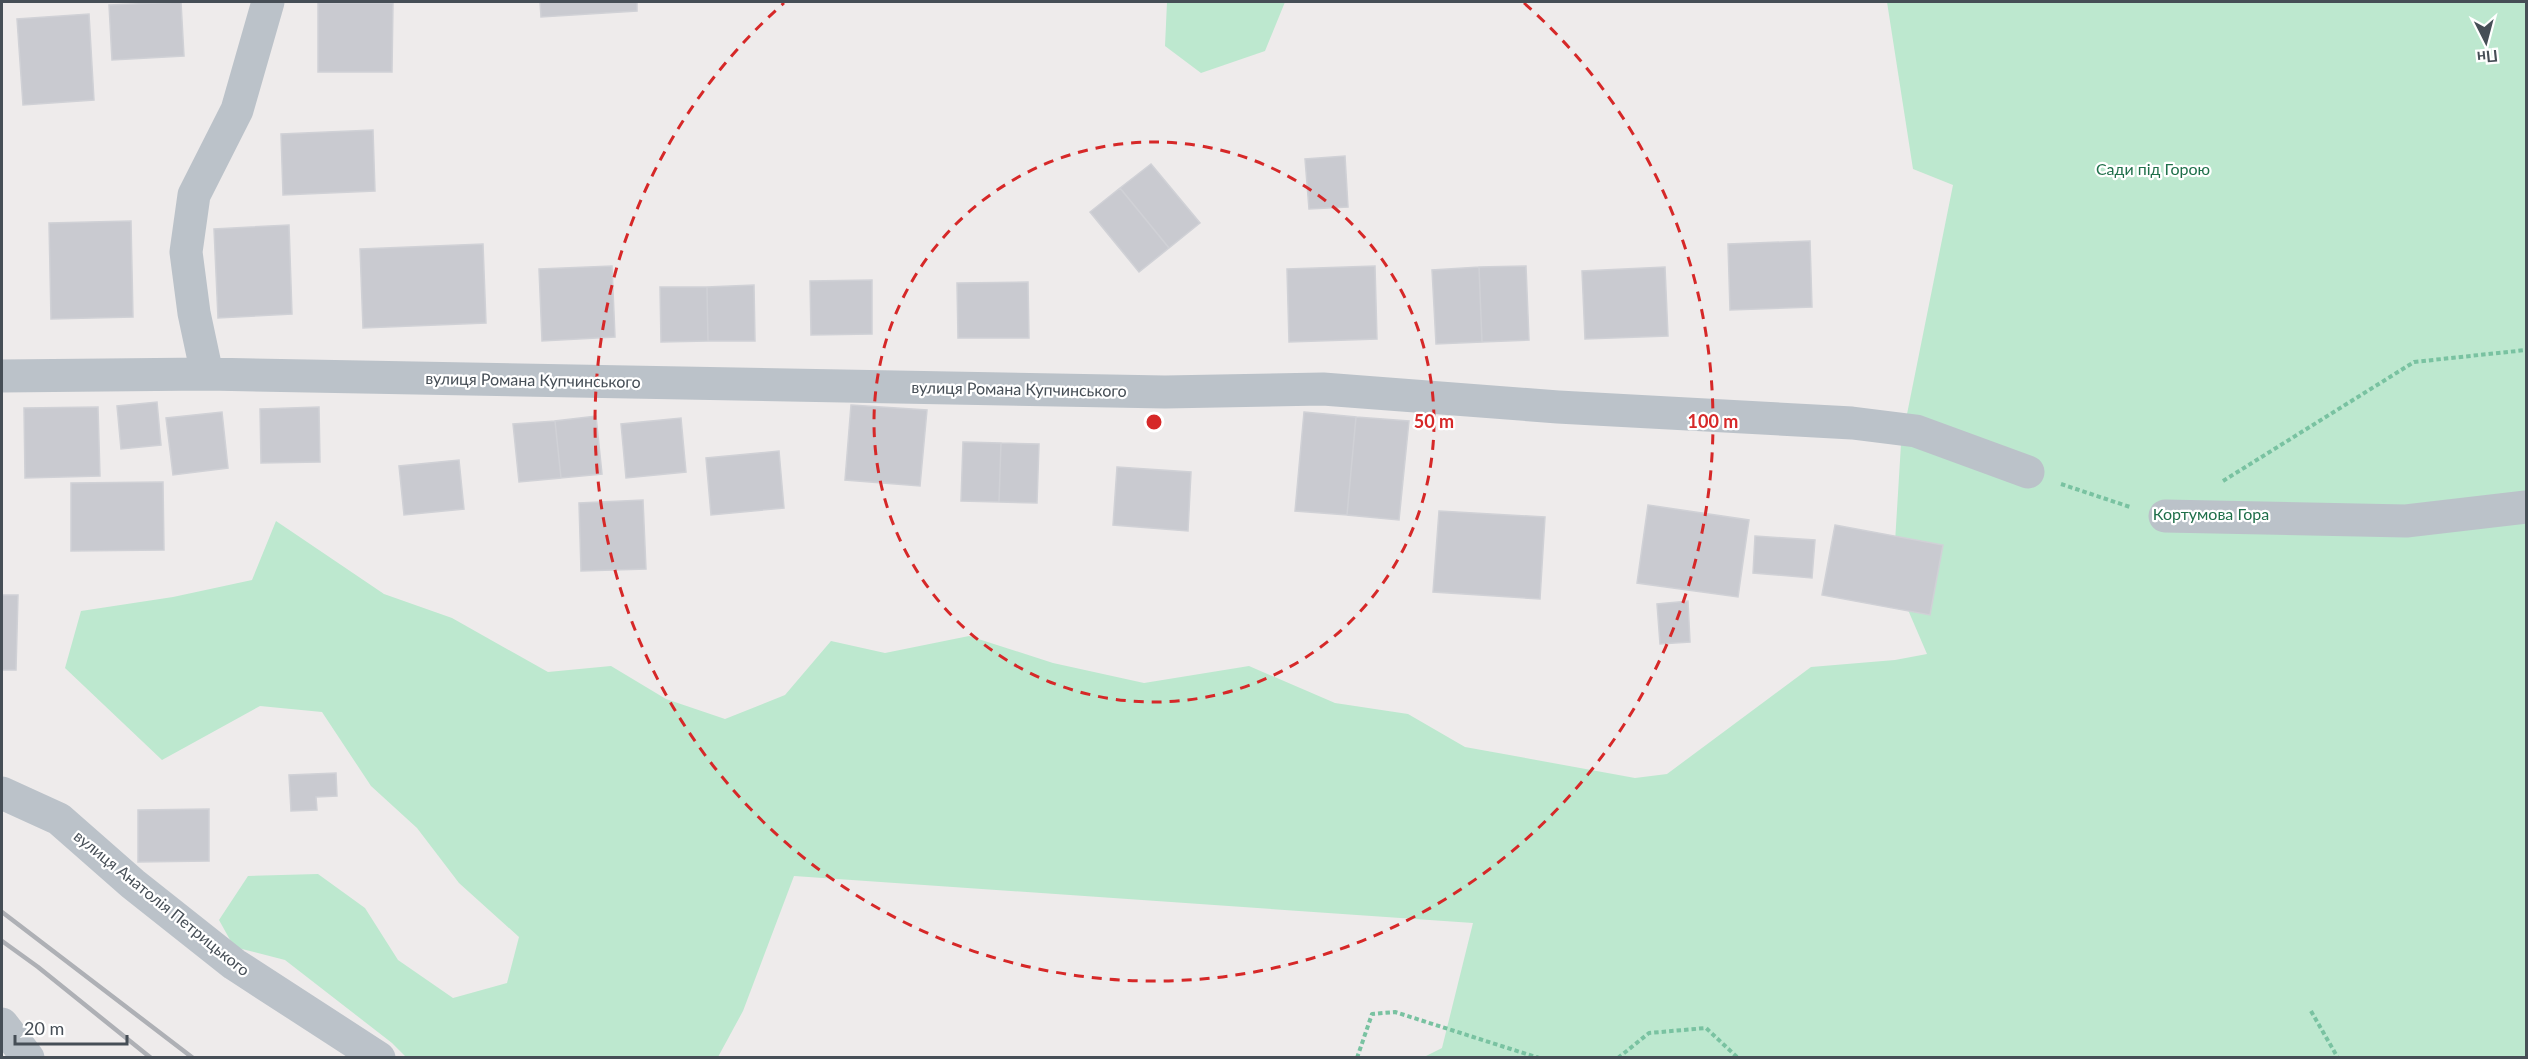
<svg xmlns="http://www.w3.org/2000/svg" width="2528" height="1059" font-family="Lato,sans-serif">
<style>
.green{fill:#bde8cf}
.building{fill:#c9cad0;stroke:#d0d1d6;stroke-width:1.5}
.lines{fill:none;stroke-linecap:round;stroke-linejoin:round}
.path{stroke:#79c2a1;stroke-width:4;stroke-dasharray:4.5 3;stroke-linecap:butt}
.minor{stroke:#bbc2c9;stroke-width:33}
.rail{stroke:#aeb0b5;stroke-width:4.5}
.ring{fill:none;stroke:#d62828;stroke-width:3;stroke-dasharray:10 8}
.labels{text-anchor:middle;stroke-width:4.5;stroke-linejoin:round;paint-order:stroke}
.park-label{font-size:16px;fill:#1f6f4a;stroke:#fff}
.street-label{font-size:16px;fill:#464e56;stroke:#fff}
.centre{fill:#d62828;stroke:#fff;stroke-width:3}
.ring-label{font-size:18px;text-anchor:middle;font-weight:bold;fill:#d62828;stroke:#fff;stroke-width:4.5;stroke-linejoin:round;paint-order:stroke}
</style>
<rect width="100%" height="100%" fill="#eeebeb"/>
<!-- green -->
<path class="green" d="M1167 2H1285L1265 51 1201 73 1165 46Z
M1887 2H2526V1057H1424L1442 1048 1473 923 794 876 743 1011 718 1057H406L392 1043 285 960 234 947 219 920 248 876 318 874 365 908 398 960 453 998 507 983 519 937 459 883 417 828 371 786 322 712 260 706 162 760 65 668 81 611 173 597 252 580 276 521 384 594 452 618 548 672 611 666 666 699 725 719 785 695 831 641 885 653 969 636 1053 663 1144 683 1249 666 1335 703 1408 714 1465 747 1635 778 1667 774 1811 667 1895 660 1927 654 1893 575 1901 444 1953 185 1913 169Z"/>
<!-- building -->
<path class="building" d="M181 2 184 56 112 60 109 5Z
M540 2H637V11L541 17Z
M318 3H393L392 72H318Z
M89 14 94 100 23 105 17 19Z
M373 130 375 191 283 195 281 134Z
M1345 156 1348 207 1309 209 1305 159Z
M1151 164 1200 223 1169 248 1120 188Z
M1120 188 1169 248 1139 272 1090 212Z
M131 221 133 317 51 319 49 223Z
M289 225 292 314 218 318 214 229Z
M1810 241 1812 307 1730 310 1728 244Z
M483 244 486 323 363 328 360 249Z
M612 266 615 337 542 341 539 269Z
M1375 266 1377 339 1289 342 1287 269Z
M1526 266 1529 340 1482 342 1479 267Z
M1479 267 1482 342 1436 344 1432 270Z
M1665 267 1668 336 1585 339 1582 271Z
M872 280V334L811 335 810 281Z
M1028 282 1029 338H958L957 283Z
M754 285 755 341H708L707 287Z
M660 287H707L708 341 661 342Z
M157 402 161 445 121 449 117 406Z
M851 405 927 410 920 486 845 480Z
M98 407 100 476 25 478 24 408Z
M319 407 320 462 261 463 260 409Z
M222 412 228 468 173 475 166 418Z
M1304 412 1356 417 1347 515 1295 511Z
M596 416 602 474 561 478 555 421Z
M1356 417 1409 421 1399 520 1347 515Z
M681 418 686 472 626 478 621 424Z
M555 421 561 478 519 482 513 424Z
M963 442 1001 443 999 502 961 501Z
M1001 443 1039 444 1037 503 999 502Z
M779 451 784 508 711 515 706 458Z
M459 460 464 509 404 515 399 466Z
M1117 467 1191 472 1188 531 1113 525Z
M163 482 164 550 71 551V483Z
M643 500 646 569 581 571 579 503Z
M1648 505 1749 520 1738 597 1637 583Z
M1439 511 1545 517 1540 599 1433 592Z
M1835 525 1943 545 1930 615 1822 595Z
M1755 536 1815 540 1812 578 1753 573Z
M2 595H18L16 670H2Z
M1688 601 1690 642 1660 644 1657 604Z
M336 773 337 796 316 797 317 810 291 811 289 775Z
M209 809V861L138 862V810Z"/>
<g class="lines">
<!-- path -->
<path class="path" d="M2223 481 2414 362 2526 350
M2061 484 2130 507
M2311 1011 2338 1058
M1357 1058 1372 1014 1395 1012 1539 1058
M1618 1058 1649 1033 1706 1028 1738 1058"/>
<!-- minor -->
<path class="minor" d="M207 374 194 313 186 252 194 195 237 110 268 2
M2 376 207 374 1165 392 1323 389 1558 407 1852 423 1916 431 2028 472
M2165 516 2406 521 2526 507
M2 793 59 819 133 884 234 964 379 1058
M2 1024 28 1058"/>
<!-- rail -->
<path class="rail" d="M2 912 193 1058
M2 941 38 967 151 1058"/>
</g>
<!-- distance rings -->
<g class="ring">
<circle cx="1154" cy="422" r="280"/>
<path d="M1524 3A559 559 0 1 1 784 3"/>
</g>
<g class="labels">
<!-- park labels -->
<g class="park-label">
<text x="2153" y="175">Сади під Горою</text>
<text x="2211" y="520">Кортумова Гора</text>
</g>
<!-- street labels -->
<g class="street-label">
<text transform="translate(533 380) rotate(1)" y="6">вулиця Романа Купчинського</text>
<text transform="translate(1019 389) rotate(1)" y="6">вулиця Романа Купчинського</text>
<text transform="translate(162 903) rotate(39)" y="6">вулиця Анатолія Петрицького</text>
</g>
</g>
<circle cx="1154" cy="422" r="9" class="centre"/>
<g class="ring-label">
<text x="1434" y="428">50 m</text>
<text x="1713" y="428">100 m</text>
</g>
<!-- border -->
<rect width="2528" height="1059" fill="none" stroke="#464e56" stroke-width="6"/>
<!-- north arrow -->
<g transform="translate(2486 42) rotate(174)" stroke="#ffffff" stroke-width="4.5" paint-order="stroke">
<path d="M0-4.5L10 22L0 15L-10 22Z" fill="#464e56"/>
<text y="-9" font-size="16" font-weight="bold" text-anchor="middle" fill="#464e56">Пн</text>
</g>
<!-- scale -->
<path d="M15 1035v9h112v-9" fill="none" stroke="#464e56" stroke-width="3"/>
<text x="24" y="1035" font-size="18" fill="#464e56" stroke="#ffffff" stroke-width="4.5" paint-order="stroke">20 m</text>
</svg>
